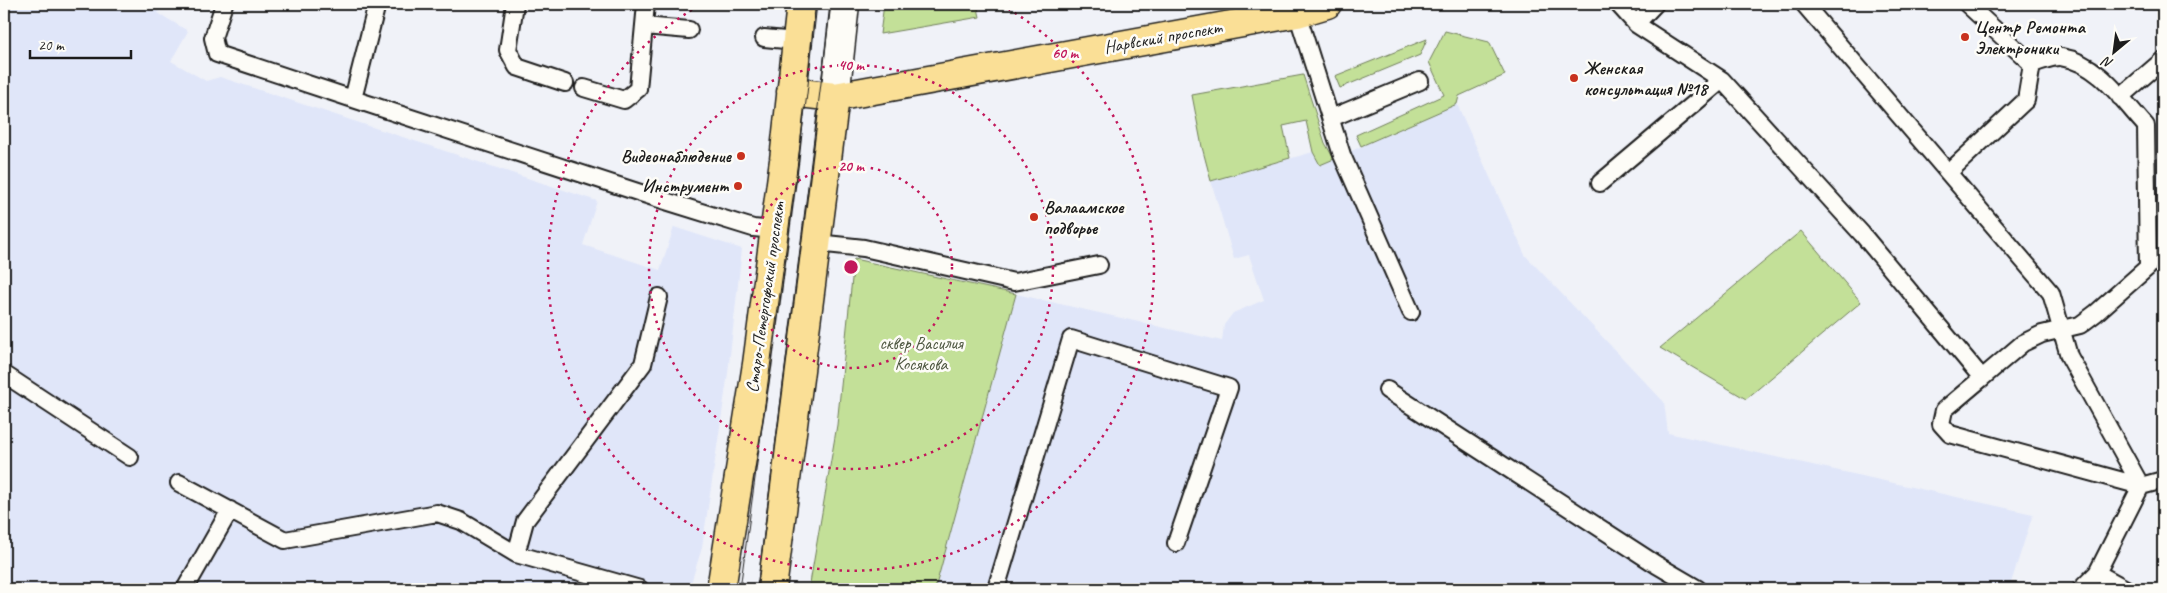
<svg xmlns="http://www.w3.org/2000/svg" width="2167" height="593" font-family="Caveat,sans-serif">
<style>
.built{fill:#e0e6f9}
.green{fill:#c3e098;stroke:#707e5a}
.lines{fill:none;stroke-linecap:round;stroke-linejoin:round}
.service-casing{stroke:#1c1c1c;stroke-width:20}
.minor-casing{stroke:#1c1c1c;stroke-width:31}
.primary-casing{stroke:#1c1c1c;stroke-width:31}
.service{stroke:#fdfcf7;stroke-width:16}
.minor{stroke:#fdfcf7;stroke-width:28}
.primary{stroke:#fadf96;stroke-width:28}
.tram{stroke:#1c1c1c;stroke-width:1}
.ring{fill:none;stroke:#c2185b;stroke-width:2.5;stroke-dasharray:2.5 5}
.poi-dot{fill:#c8321e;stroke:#fdfcf7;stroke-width:2}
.labels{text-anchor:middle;stroke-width:5;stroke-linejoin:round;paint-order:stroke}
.poi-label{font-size:18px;font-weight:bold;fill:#1c1c1c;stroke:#fdfcf7;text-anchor:start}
.street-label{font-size:18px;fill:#1c1c1c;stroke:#fdfcf7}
.park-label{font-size:18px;fill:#4e5741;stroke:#fdfcf7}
.centre{fill:#c2185b;stroke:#fdfcf7;stroke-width:2.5}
.ring-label{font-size:15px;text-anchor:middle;font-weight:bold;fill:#c2185b;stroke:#fdfcf7;stroke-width:5;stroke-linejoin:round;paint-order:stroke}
</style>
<rect width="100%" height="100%" fill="#f0f2f8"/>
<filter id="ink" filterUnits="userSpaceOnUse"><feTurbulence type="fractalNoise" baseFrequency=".02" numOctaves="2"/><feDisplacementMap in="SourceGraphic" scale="10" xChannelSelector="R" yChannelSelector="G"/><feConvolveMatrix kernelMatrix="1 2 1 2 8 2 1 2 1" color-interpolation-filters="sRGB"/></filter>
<g filter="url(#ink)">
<!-- built -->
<path class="built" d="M4 4H163L158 13 188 31 171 61 206 81 220 77 597 201 583 245 660 270 674 227 742 249 728 373 702 548 689 589H4Z
M1457 104 1525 255 1664 402 1668 433 2033 514 2009 589H935L1016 294 1222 341 1224 325 1233 313 1264 300 1249 255 1234 259 1211 181 1313 152 1320 165Z"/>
<!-- green -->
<path class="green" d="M884 4H977L980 17 880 34Z
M1445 31 1489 42 1505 75 1459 96 1457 104 1361 146 1356 135 1444 95 1429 62Z
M1427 39 1420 55 1340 88 1335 76Z
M1303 75 1325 143 1334 159 1320 165 1313 152 1306 121 1283 126 1290 158 1211 181 1202 147 1192 95Z
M1801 231 1861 302 1746 399 1660 348Z
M854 259 1016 294 935 589H809L837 425Z"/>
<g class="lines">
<defs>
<path id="service" d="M224 4 213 38 217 54 353 99
M377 4 353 99 659 199 753 228 775 230
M515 4 508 50 517 67 565 83
M1618 4 1636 24 1722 80 1862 234 1982 378 2023 343 2042 334 2080 325 2096 313 2148 267 2146 126C2122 100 2099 63 2061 57 2053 56 2040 62 2032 64
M1804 4 2051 293 2069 356 2141 486
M1297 13 1342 155 1411 312
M1636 24 1655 4
M644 26 689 30
M764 38 796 41
M584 88 624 100 638 89 646 4
M2120 97 2163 60
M1331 118 1420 81
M1949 172 2026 100 2032 64 1967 4
M1600 183 1722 80
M817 243 864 248 1014 282 1099 265
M4 374 130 457
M1982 378 1944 410 1941 424 1950 434 2141 486 2163 480
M1387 390 1657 565 1698 589
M179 483 285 540 437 513 461 521 516 554 640 589
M516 554 525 521 643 364 659 297
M185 589 230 510
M996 589 1071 339 1229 388 1176 543
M2081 589 2097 573
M2126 589 2097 573 2141 486"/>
<path id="minor" d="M835 97 845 4"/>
<path id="primary" d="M791 92 835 97 1297 13 1327 4
M721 589 757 364 784 160 801 4
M772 589 835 97"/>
</defs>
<!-- service casing -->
<use href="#service" class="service-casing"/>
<!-- minor casing -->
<use href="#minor" class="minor-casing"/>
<!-- primary casing -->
<use href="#primary" class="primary-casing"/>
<!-- service -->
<use href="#service" class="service"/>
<!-- minor -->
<use href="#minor" class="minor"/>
<!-- primary -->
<use href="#primary" class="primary"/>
<!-- tram -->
<path class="tram" d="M740 589 807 94 817 4
M757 589 831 4"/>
</g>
</g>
<!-- distance rings -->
<g class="ring">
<circle cx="851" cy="267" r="101"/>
<circle cx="851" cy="267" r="202"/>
<path d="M1002 5A303 303 0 1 1 700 5"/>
</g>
<!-- markers -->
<g class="poi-dot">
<circle cx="1965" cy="37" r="5"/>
<circle cx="1574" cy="78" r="5"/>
<circle cx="741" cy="156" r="5"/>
<circle cx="738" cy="186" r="5"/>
<circle cx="1034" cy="217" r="5"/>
</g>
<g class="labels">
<!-- poi labels -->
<g class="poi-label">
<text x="1975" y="33">Центр Ремонта<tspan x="1975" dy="21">Электроники</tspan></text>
<text x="1584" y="74">Женская<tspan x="1584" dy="21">консультация №18</tspan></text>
<text x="731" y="162" text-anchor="end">Видеонаблюдение</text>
<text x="728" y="192" text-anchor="end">Инструмент</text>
<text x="1044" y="213">Валаамское<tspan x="1044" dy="21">подворье</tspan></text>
</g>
<!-- street labels -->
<g class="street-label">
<text transform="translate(1163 37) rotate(-10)" y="6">Нарвский проспект</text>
<text transform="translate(765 297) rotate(-82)" y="6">Старо-Петергофский проспект</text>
</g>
<!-- park labels -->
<g class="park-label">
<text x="921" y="349">сквер Василия<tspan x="921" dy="21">Косякова</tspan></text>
</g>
</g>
<circle cx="851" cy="267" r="8" class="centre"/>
<g class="ring-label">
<text x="1065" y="58">60 m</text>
<text x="851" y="70">40 m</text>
<text x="851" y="171">20 m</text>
</g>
<!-- margin -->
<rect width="2167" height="593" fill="none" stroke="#fdfcf7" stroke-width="20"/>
<rect x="10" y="10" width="2147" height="573" fill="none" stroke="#1c1c1c" stroke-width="2" filter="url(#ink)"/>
<!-- north arrow -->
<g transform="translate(2114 52) rotate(209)" stroke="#fdfcf7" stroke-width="4" paint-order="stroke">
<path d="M0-4L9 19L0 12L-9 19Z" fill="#1c1c1c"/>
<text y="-8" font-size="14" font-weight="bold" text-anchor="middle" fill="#1c1c1c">N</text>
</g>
<!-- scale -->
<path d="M30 50v8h101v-8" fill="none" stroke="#1c1c1c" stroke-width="2.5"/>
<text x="38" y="50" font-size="15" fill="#1c1c1c" stroke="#fdfcf7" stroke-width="4" paint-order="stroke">20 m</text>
</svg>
